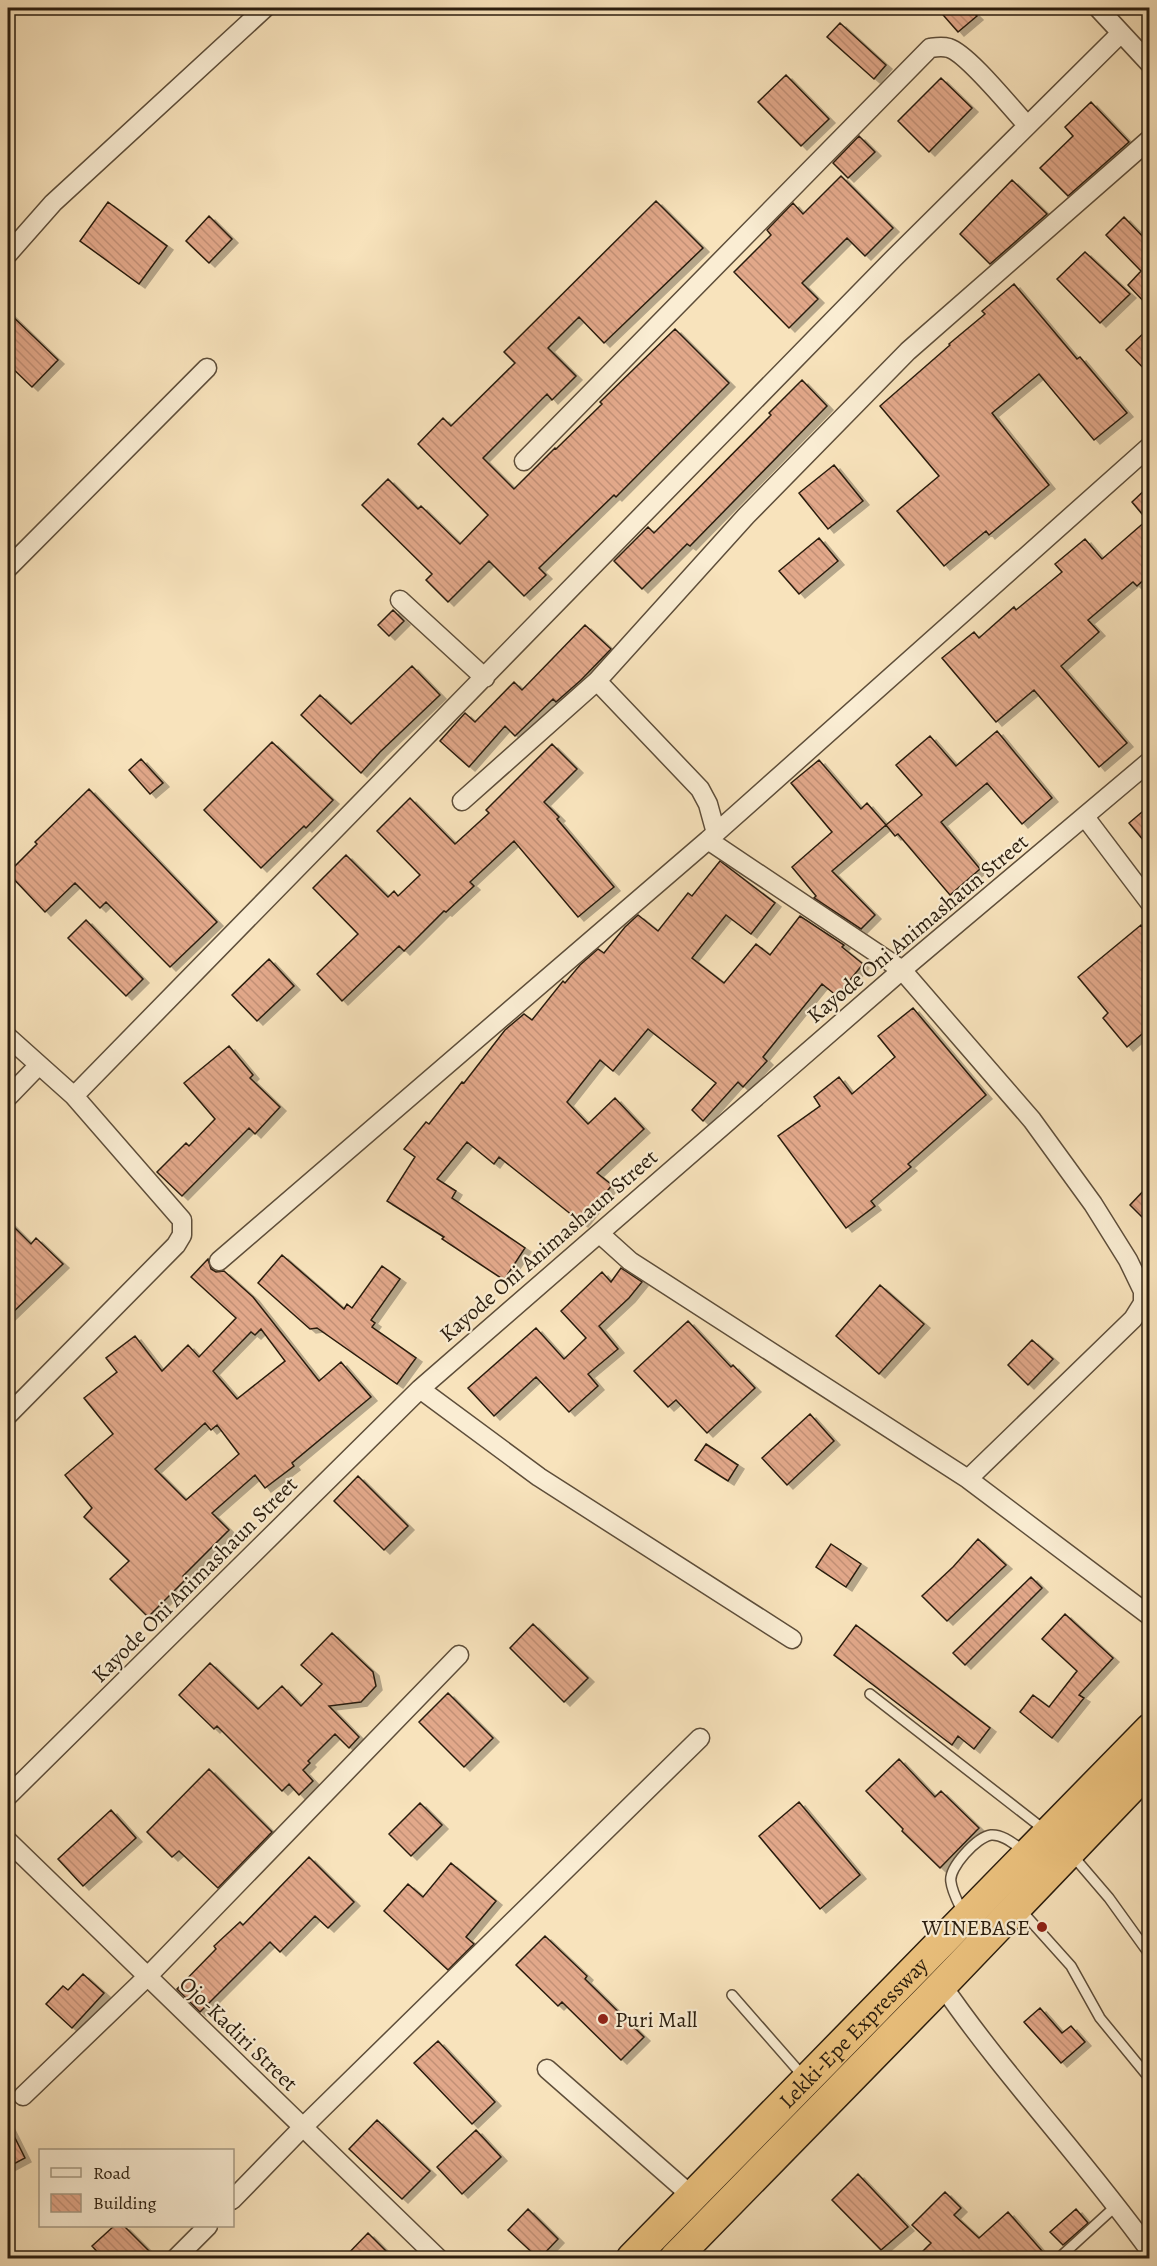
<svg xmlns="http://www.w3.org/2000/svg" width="1157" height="2266" font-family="Alegreya,serif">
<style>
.building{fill:url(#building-back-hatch);stroke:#2a1d0e;stroke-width:1.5;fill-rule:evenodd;filter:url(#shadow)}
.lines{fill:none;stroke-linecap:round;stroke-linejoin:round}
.service-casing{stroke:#5e4e3a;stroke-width:12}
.minor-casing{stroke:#5e4e3a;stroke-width:21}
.trunk-casing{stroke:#2a1d0e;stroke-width:33}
.service{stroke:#faedd3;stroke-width:9}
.minor{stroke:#faedd3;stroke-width:18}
.trunk{stroke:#ecc27e;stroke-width:30}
.poi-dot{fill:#8f2418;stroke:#faedd3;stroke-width:2}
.labels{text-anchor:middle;stroke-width:4.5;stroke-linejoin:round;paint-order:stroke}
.street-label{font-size:22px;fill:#2a1d0e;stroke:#faedd3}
.poi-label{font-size:22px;fill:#2a1d0e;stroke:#faedd3;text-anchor:end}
</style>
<defs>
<pattern id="building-back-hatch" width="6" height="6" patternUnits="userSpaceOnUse" patternTransform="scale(1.5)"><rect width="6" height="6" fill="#e2a88a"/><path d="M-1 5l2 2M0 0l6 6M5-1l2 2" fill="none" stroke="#c29076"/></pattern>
<filter id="shadow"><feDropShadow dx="6" dy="4" stdDeviation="0" flood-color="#0004"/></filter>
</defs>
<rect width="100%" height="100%" fill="#f8e3bc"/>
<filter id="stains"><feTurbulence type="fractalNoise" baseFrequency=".00333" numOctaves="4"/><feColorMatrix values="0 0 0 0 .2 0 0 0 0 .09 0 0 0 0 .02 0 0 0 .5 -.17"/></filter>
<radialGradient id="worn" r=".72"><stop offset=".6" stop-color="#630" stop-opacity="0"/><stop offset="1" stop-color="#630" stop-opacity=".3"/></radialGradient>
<!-- building -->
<path class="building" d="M937 8H969L977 16 958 32Z
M840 23 886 65 874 79 827 37Z
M786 75 829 119 801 146 758 102Z
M941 78 972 108 929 152 898 121Z
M1091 102 1129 142 1068 196 1040 168 1073 136 1065 127Z
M859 136 875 152 848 178 833 163Z
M841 176 893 228 865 256 847 238 802 283 818 299 789 328 734 272 771 235 767 230 793 203 803 214Z
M1012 180 1047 214 990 264 960 234Z
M656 201 703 248 604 343 579 317 548 348 576 376 552 400 547 394 483 458 514 489 555 448 556 449 602 404 600 402 675 329 729 383 616 497 614 495 539 568 546 575 524 596 489 561 448 602 426 580 432 574 362 505 388 479 418 509 421 506 460 544 488 515 418 444 443 418 451 426 515 363 504 352Z
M108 202 167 246 139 284 80 241Z
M209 216 232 239 209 263 186 241Z
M1124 217 1149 243V307L1128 285 1141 271 1106 235Z
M1085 252 1130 294 1100 323 1057 279Z
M1014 284 1077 359 1080 357 1127 413 1094 440 1039 374 992 413 1049 485 989 535 986 531 944 566 897 511 939 476 880 406 950 345 949 344 985 314 982 311Z
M8 312 58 360 32 387 8 364Z
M1149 328V374L1126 350Z
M802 380 827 406 690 546 687 544 642 589 614 561 648 527 654 533 771 415 769 413Z
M834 465 863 501 828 529 799 493Z
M1149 486V575L1137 586 1133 582 1088 620 1099 632 1061 666 1127 743 1099 767 1034 690 996 722 942 658 974 632 979 638 1014 607 1016 610 1062 572 1055 564 1085 539 1102 559 1147 520 1132 502Z
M819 538 838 561 799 594 779 571Z
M393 610 404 621 389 636 378 625Z
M585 625 611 649 581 680 556 702 553 699 515 736 505 726 469 767 440 741 465 713 475 722 514 682 522 690Z
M412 666 440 695 380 752 361 773 301 715 320 695 351 724Z
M997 731 1052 798 1022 824 987 783 941 822 980 869 950 895 898 834 895 836 886 825 922 795 896 765 930 736 956 766Z
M272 742 333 800 306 828 304 826 261 868 204 810Z
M552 744 577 769 544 802 559 817 557 819 614 887 578 917 514 841 470 882 474 886 446 912 444 911 404 951 399 946 342 1001 317 974 358 934 313 888 346 855 388 897 394 891 398 896 420 875 377 831 410 798 455 844 489 813 486 810Z
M141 759 163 783 150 794 129 770Z
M819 760 861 809 867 803 886 825 832 871 875 915 861 929 814 898 816 896 792 867 832 832 791 783Z
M89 789 217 922 170 967 106 902 100 908 75 883 45 912 8 873 37 844 35 842Z
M1149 806V847L1129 823Z
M720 861 775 903 751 934 726 915 692 958 724 983 756 944 770 955 800 916 844 945 842 947 863 964 837 996 822 984 763 1057 767 1061 743 1087 738 1082 703 1121 692 1110 716 1083 648 1029 613 1071 600 1060 567 1102 588 1124 615 1098 644 1129 597 1173 612 1185 582 1223 499 1157 494 1164 467 1142 437 1179 456 1191 452 1198 525 1248 504 1280 442 1239 444 1237 387 1201 415 1157 404 1149 426 1122 429 1124 462 1082 464 1083 505 1030 524 1014 532 1020 563 981 565 983 580 965 598 949 604 953 625 927 638 915 658 931 688 893 692 896Z
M86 920 143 979 126 996 68 938Z
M1141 925 1149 936V1028L1127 1047 1103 1018 1108 1013 1078 977Z
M269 959 294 986 257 1021 232 995Z
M913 1008 986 1095 908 1164 911 1167 871 1201 875 1206 846 1228 778 1136 820 1106 814 1097 839 1077 852 1094 895 1057 878 1036Z
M229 1046 253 1075 250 1078 280 1107 255 1134 249 1128 182 1196 157 1172 186 1143 189 1146 215 1119 184 1083Z
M1149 1185V1224L1130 1205Z
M8 1221 31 1244 36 1238 63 1264 8 1317Z
M282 1255 344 1309 347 1304 352 1308 382 1266 400 1279 371 1320 375 1323 372 1327 416 1358 397 1384 317 1328 310 1329 258 1283Z
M208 1259 211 1269 216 1272 224 1271 253 1297 319 1381 341 1362 371 1397 292 1463 294 1466 265 1488 255 1475 212 1513 229 1530 183 1576 186 1579 148 1617 110 1579 129 1561 84 1517 92 1508 65 1475 113 1434 84 1398 117 1372 106 1358 135 1336 162 1371 188 1345 199 1357 236 1318 191 1277ZM261 1329 285 1361 237 1399 213 1371 251 1332 255 1335ZM205 1423 211 1430 217 1425 239 1454 186 1500 155 1469Z
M621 1268 642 1282 629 1298 599 1326 618 1349 588 1374 598 1386 569 1412 536 1377 494 1416 468 1388 536 1328 564 1359 586 1338 561 1311 602 1272 611 1282Z
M880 1285 924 1324 879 1374 836 1336Z
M688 1321 731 1367 733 1365 755 1388 707 1433 676 1400 668 1407 634 1371Z
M1032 1340 1053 1359 1028 1385 1008 1365Z
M810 1414 834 1441 787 1485 762 1458Z
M706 1444 738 1465 728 1481 695 1460Z
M358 1476 408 1526 384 1550 334 1501Z
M978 1539 1006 1565 947 1621 922 1596 953 1567Z
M831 1544 861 1564 846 1587 816 1567Z
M1031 1577 1042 1588 965 1665 953 1653Z
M1065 1614 1113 1658 1079 1695 1084 1698 1052 1738 1020 1712 1033 1695 1049 1707 1077 1671 1042 1639Z
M533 1624 588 1678 564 1702 510 1648Z
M856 1625 990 1728 974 1749 958 1736 952 1745 834 1655Z
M332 1633 373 1672 376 1686 361 1702 329 1706 359 1737 349 1748 335 1734 308 1761 310 1763 303 1770 313 1781 299 1795 289 1784 282 1791 217 1726 214 1729 179 1695 210 1663 258 1709 282 1686 301 1706 322 1684 301 1665Z
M448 1693 493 1738 464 1767 419 1722Z
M899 1759 935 1797 941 1791 979 1828 940 1868 902 1831 903 1829 866 1791Z
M209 1769 272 1832 218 1888 179 1851 172 1857 147 1832Z
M799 1802 860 1875 820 1909 759 1836Z
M420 1803 442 1825 411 1856 389 1834Z
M111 1810 136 1838 83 1886 58 1859Z
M309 1857 354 1902 328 1928 315 1916 280 1952 270 1942 200 2012 177 1989 216 1949 214 1946 240 1922 243 1925Z
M451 1863 496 1901 466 1937 474 1944 448 1970 384 1911 408 1884 423 1897Z
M545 1936 587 1976 585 1979 644 2037 621 2060 562 2002 558 2006 516 1965Z
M83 1974 104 1993 72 2028 46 2004 63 1986 68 1990Z
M1040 2008 1062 2033 1071 2026 1085 2042 1061 2063 1024 2022Z
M438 2041 495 2102 472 2124 414 2063Z
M377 2120 430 2171 402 2199 349 2149Z
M8 2124 25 2158 8 2167Z
M476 2130 501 2157 462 2194 437 2167Z
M858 2174 908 2227 881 2250 832 2200Z
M945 2192 961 2208 954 2215 979 2238 1008 2212 1049 2259H915L931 2243 912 2225Z
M528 2209 558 2239 539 2259 508 2230Z
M1076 2209 1088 2223 1063 2245 1050 2232Z
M114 2226H124L149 2251 141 2259H104L92 2246Z
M368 2233 394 2259H343Z"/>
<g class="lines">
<defs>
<path id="service" d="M870 1694 1046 1831
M1073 1856 1109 1898 1150 1955
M1019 1908 1071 1966 1100 2018 1150 2079
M963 1913C959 1904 952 1892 951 1882 948 1868 977 1837 991 1835 1003 1834 1015 1845 1024 1851
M732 1995 803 2076
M1059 2258 1117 2205"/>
<path id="minor" d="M1098 8 1150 64
M8 254 53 203 265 8
M524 461 930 48C937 47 942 46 949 48 968 54 1011 108 1027 125
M8 568 207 368
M400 600 485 678
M597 681 746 516 908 351 1150 139
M462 801 597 681 700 789 708 804 716 833
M1085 817 1150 903
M708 840 1150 446
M8 1037 74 1096 182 1220V1235L176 1245 8 1415
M74 1096 894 258 1121 33
M8 1097 39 1065
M600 1234 630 1261 968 1479 1150 1616
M219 1261 708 840 902 970 1032 1120 1093 1204 1128 1260 1143 1291V1303L1133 1319 968 1479
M420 1389 539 1477 792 1639
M8 1796 420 1389 902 970 1150 761
M8 1841 438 2258
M942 1985C1006 2078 1084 2159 1150 2251
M547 2069 693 2197
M23 2096 147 1977 459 1655
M232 2200 302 2128 700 1738
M176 2258 208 2226"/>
<g id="trunk">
<path id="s1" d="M632 2258 1150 1729"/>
<path d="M675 2258 942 1985 1150 1768"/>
</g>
</defs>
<!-- service casing -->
<use href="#service" class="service-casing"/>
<!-- minor casing -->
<use href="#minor" class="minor-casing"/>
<!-- trunk casing -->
<use href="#trunk" class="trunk-casing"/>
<!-- service -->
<use href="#service" class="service"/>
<!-- minor -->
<use href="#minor" class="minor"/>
<!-- trunk -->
<use href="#trunk" class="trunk"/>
</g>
<!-- markers -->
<g class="poi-dot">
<circle cx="1042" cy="1927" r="6"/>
<circle cx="603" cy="2019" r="6"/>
</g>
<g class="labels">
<!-- street labels -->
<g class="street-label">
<text transform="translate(917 928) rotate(-40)" y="8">Kayode Oni Animashaun Street</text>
<text transform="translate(548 1245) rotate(-41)" y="8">Kayode Oni Animashaun Street</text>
<text transform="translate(194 1579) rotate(-45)" y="8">Kayode Oni Animashaun Street</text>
<text dy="8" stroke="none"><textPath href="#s1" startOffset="316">Lekki-Epe Expressway</textPath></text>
<text transform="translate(239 2033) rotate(44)" y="8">Ojo-Kadiri Street</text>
</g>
<!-- poi labels -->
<g class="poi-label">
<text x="1030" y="1935">WINEBASE</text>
<text x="615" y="2027" text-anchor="start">Puri Mall</text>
</g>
</g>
<!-- margin -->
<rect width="1157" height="2266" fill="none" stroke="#f8e3bc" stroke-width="30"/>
<rect x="9" y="9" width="1139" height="2248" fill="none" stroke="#2a1d0e" stroke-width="3"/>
<rect x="15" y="15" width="1127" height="2236" fill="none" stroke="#2a1d0e" stroke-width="1.5"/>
<!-- legend -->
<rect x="39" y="2149" width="195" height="78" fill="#faedd3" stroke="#a79a84" stroke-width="1.5"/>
<rect x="51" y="2168" width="30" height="9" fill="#faedd3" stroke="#a79a84" stroke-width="1.5"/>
<text x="93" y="2179" font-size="18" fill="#2a1d0e">Road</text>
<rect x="51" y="2194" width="30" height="18" fill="url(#building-back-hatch)" stroke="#a79a84" stroke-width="1.5"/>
<text x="93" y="2209" font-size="18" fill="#2a1d0e">Building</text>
<rect width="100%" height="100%" filter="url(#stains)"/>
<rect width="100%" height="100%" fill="url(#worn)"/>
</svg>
